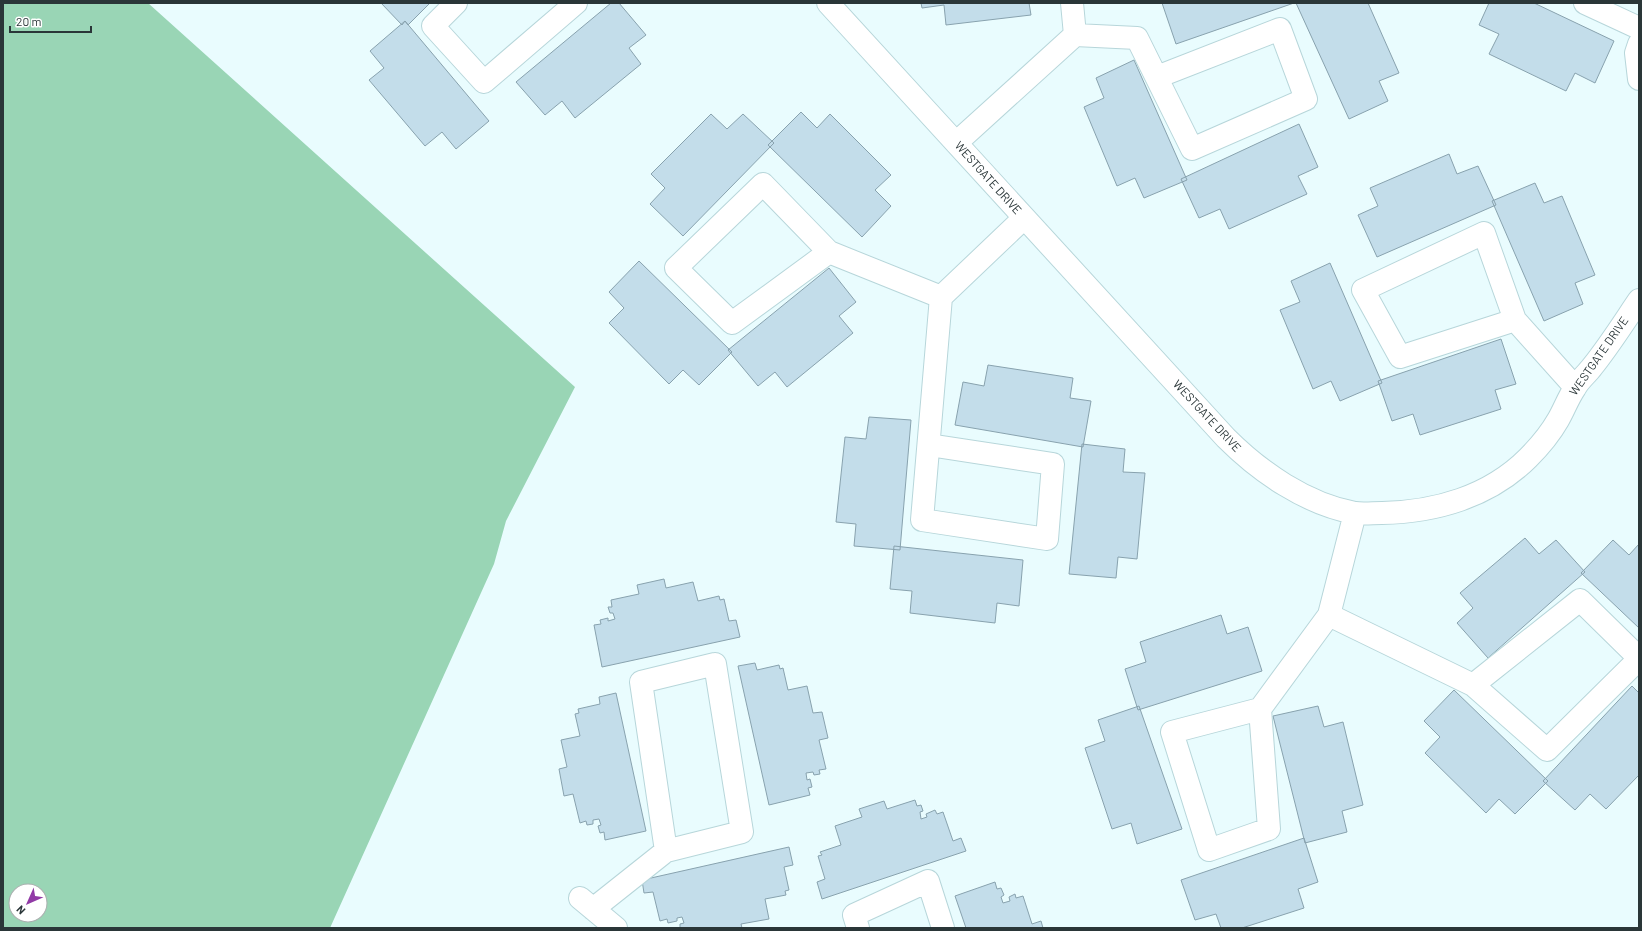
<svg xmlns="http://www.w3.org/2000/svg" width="1642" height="931" font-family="Barlow,sans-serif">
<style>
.green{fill:#99d5b5;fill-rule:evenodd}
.building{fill:#c3ddea;stroke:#88a2ae}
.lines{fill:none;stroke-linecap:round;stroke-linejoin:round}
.minor-casing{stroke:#b7d6da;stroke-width:24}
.minor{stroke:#fff;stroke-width:22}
.labels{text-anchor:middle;stroke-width:3;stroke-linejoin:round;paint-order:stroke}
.street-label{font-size:12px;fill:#2a3638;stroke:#fff}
</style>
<rect width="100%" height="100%" fill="#e9fcfe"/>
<!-- green -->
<path class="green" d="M3 3H148L575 387 506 521 494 564 330 928H3ZM16 891H40V915H16Z"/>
<!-- building -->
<path class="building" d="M381 3H430L408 25 405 21 402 25Z
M611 3H619L646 35 629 48 641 64 575 118 562 101 545 115 516 82Z
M921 3H1029L1031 15 946 25 944 5 922 8Z
M1162 3H1294L1176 44Z
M1296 3H1368L1399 73 1379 81 1388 101 1349 119Z
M1489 3H1534L1614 41 1595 83 1575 73 1566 91 1489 54 1499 34 1479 25Z
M405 21 489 121 456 149 442 132 425 146 369 80 384 68 370 51Z
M1134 60 1187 180 1144 198 1135 178 1117 186 1084 107 1104 98 1096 78Z
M801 112 817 128 830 114 891 175 875 190 891 206 862 237 768 145Z
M711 114 727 129 743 114 774 143 683 236 650 204 665 188 651 174Z
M1299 124 1318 167 1298 176 1307 194 1229 229 1220 209 1199 218 1181 179Z
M1449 154 1457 174 1478 166 1496 205 1377 257 1358 215 1378 206 1370 188Z
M1535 183 1544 203 1562 196 1595 275 1575 283 1583 304 1544 321 1492 201Z
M639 261 732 352 699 385 683 370 669 384 609 323 624 308 609 292Z
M1330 263 1382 383 1340 401 1331 381 1313 389 1280 310 1300 302 1291 281Z
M829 268 856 302 839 316 853 333 787 387 775 372 758 386 728 350Z
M1501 339 1516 384 1495 390 1501 409 1420 435 1413 414 1392 421 1378 381Z
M988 365 1073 378 1070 398 1091 401 1083 447 955 425 963 382 984 386Z
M869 417 911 420 900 550 854 546 856 524 836 522 845 437 866 439Z
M1082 444 1125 449 1123 472 1145 473 1137 559 1118 557 1116 578 1069 574Z
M1525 538 1539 554 1556 540 1585 572 1488 658 1457 623 1473 608 1460 593Z
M1613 540 1629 555 1639 544V628L1581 573Z
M894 546 1023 560 1019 606 997 603 995 623 910 613 912 591 890 589Z
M664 579 666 588 693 582 698 601 719 596 720 600 724 599 729 621 736 620 740 637 602 667 594 625 601 624 600 620 608 618V621L615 619 613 613H610L608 607H612L611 600 639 594 637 585Z
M1221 615 1227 634 1248 627 1262 671 1138 710 1125 669 1146 662 1140 642Z
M755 663 757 670 779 665 780 669 783 668 788 690 807 686 813 713 822 712 828 738 819 740 826 769 819 770 820 774 814 775 813 772 806 773 807 780 810 779 812 787 808 788 810 795 769 805 738 666Z
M1632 686 1639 693V775L1606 809 1590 794 1575 810 1543 781Z
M1454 690 1548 781 1515 814 1499 799 1486 813 1425 753 1440 737 1424 721Z
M616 693 646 831 605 840 604 832 600 833 598 826 601 825 599 819 593 820V824L587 825 586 821 580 823 573 794 564 796 559 769 567 767 561 740 580 736 575 714 579 713 578 709 600 704 599 697Z
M1139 706 1182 829 1137 844 1131 823 1112 829 1085 748 1105 741 1098 720Z
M1318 706 1324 727 1343 722 1363 805 1342 811 1347 832 1305 843 1273 716Z
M915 800 917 806 921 805 923 811 920 812 921 819 927 817 926 814 935 810 937 814 943 812 953 841 961 838 966 851 822 899 817 882 825 879 818 856 822 855 820 852 841 845 835 826 862 817 859 809 884 801 887 809Z
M1304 838 1318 882 1298 889 1304 908 1242 928H1221L1216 914 1195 920 1181 880Z
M789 847 793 865 784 867 789 890 785 891 786 895 765 899 769 919 741 924 742 928H680V924L684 923 682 917 677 918V921L668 923 667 919 660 921 653 892 644 893 642 880Z
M995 882 997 889 1001 888 1004 895 1001 897 1003 903 1010 901 1009 897 1015 894 1016 898 1023 896 1032 924 1041 921 1043 928H966L955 896Z"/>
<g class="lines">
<defs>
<path id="minor" d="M456 3 433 26 484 82 576 3
M828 3 1226 438C1260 472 1306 504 1355 513 1363 514 1373 513 1382 513 1435 512 1489 497 1528 458 1539 447 1550 434 1558 420 1564 410 1568 398 1575 388 1579 380 1587 374 1592 367 1609 346 1624 322 1639 300
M1072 3 1075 35
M1585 3 1639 28
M1639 44 1636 53 1639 79
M956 143 1075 35 1137 38 1192 149 1306 99 1280 29 1157 77
M829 252 763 184 676 268 732 323 829 252 941 297
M1515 320 1400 357 1363 290 1484 233 1515 320 1575 387
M929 445 1053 464 1047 539 922 520 941 297 1024 218
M1355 513 1329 615 1473 685 1547 750 1639 659
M1473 685 1580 600 1639 658
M1260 709 1172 732 1209 850 1269 829 1260 709 1329 615
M580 898 616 928
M593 909 666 851 742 832 715 664 641 682 666 851
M858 928 854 915 928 881 943 928"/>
</defs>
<!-- minor casing -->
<use href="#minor" class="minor-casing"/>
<!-- minor -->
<use href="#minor" class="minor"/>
</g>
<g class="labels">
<!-- street labels -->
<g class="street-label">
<text transform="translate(988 178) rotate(48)" y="4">WESTGATE DRIVE</text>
<text transform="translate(1599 356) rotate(-55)" y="4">WESTGATE DRIVE</text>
<text transform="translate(1207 416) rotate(47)" y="4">WESTGATE DRIVE</text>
</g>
</g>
<!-- border -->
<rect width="1642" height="931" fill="none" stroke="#2a3638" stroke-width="8"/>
<!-- north arrow -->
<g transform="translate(28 903) rotate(225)"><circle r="19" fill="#ffffff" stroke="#aaafaf"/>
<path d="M0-3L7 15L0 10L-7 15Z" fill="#913aa6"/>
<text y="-6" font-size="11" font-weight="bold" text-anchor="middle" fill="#2a3638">N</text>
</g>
<!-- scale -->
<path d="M10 26v6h81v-6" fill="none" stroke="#2a3638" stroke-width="2"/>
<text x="16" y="26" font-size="12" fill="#2a3638" stroke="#ffffff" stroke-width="3" paint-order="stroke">20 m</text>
</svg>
